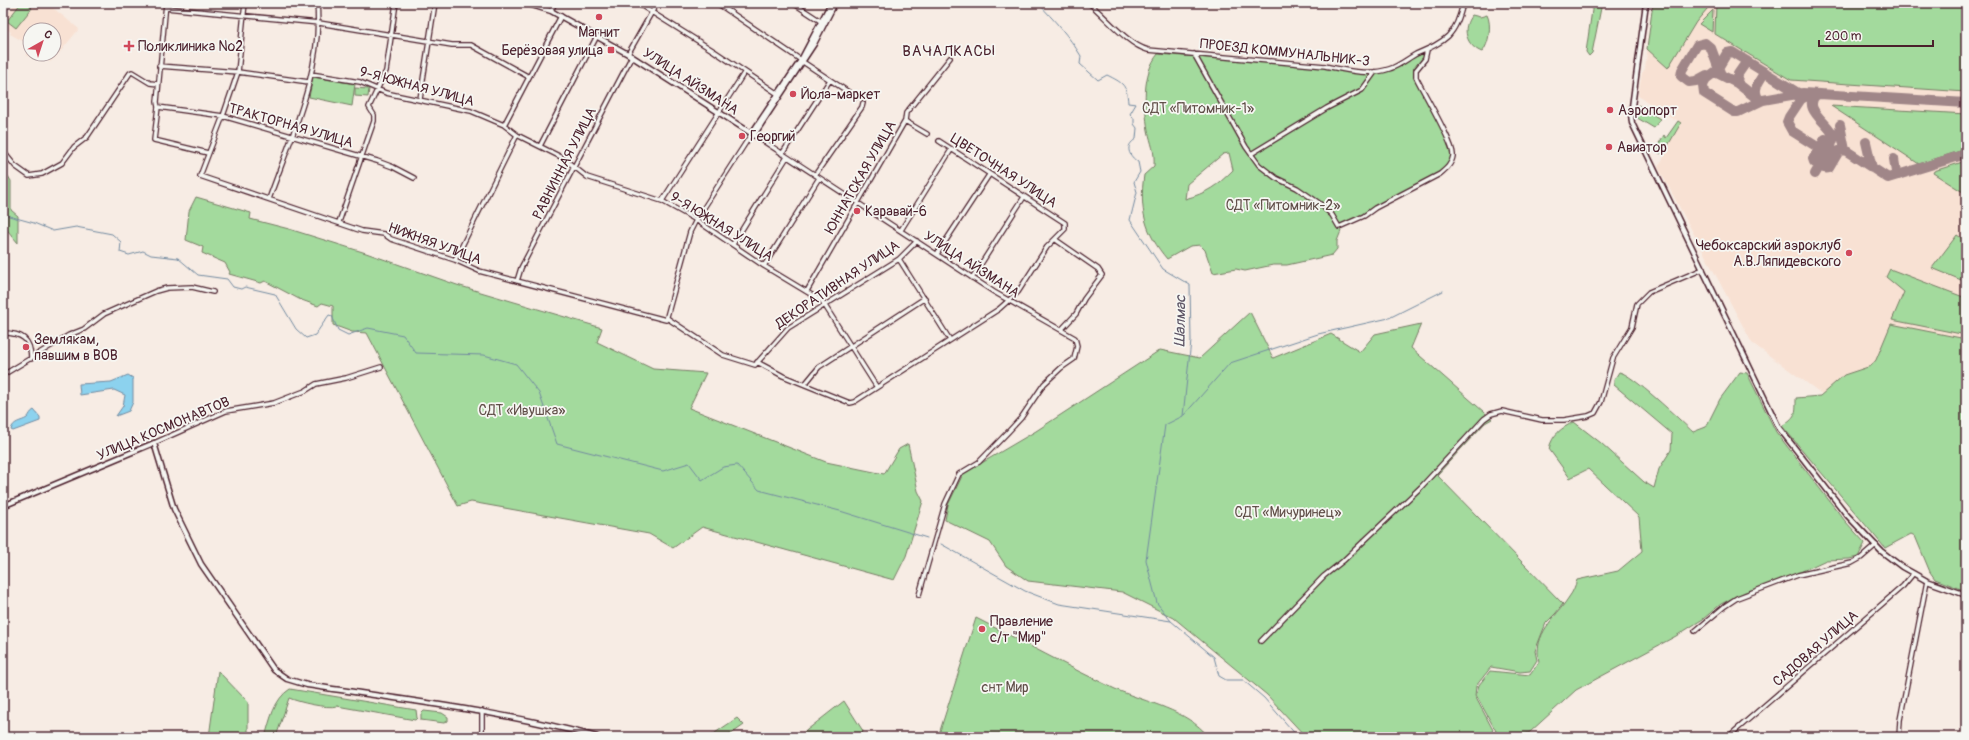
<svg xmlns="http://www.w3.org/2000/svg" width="1969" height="740" font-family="Pangolin,sans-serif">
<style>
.built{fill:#f8e1d3;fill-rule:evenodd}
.green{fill:#a3da9d;stroke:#767c64;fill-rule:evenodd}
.water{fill:#8cd2ee;stroke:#728aa0}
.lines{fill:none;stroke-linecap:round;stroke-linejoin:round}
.stream{stroke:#728aa0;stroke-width:1}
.taxiway{stroke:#a08688;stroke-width:10}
.minor-casing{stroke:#4a1f2b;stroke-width:6}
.tertiary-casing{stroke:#4a1f2b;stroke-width:7}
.minor{stroke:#f6f6f2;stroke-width:3.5}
.tertiary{stroke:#f6f6f2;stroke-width:4}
.poi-dot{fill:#d1495b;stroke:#f6f6f2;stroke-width:1.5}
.labels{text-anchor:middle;stroke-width:3.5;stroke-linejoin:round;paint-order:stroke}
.poi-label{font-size:14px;fill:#4a1f2b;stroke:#f6f6f2;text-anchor:start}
.street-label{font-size:14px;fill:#4a1f2b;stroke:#f6f6f2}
.park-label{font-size:14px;fill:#604e48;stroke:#f6f6f2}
.neighbourhood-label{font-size:15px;letter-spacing:1px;fill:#4a1f2b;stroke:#f6f6f2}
.water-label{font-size:15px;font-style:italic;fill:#5e5566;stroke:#f6f6f2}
</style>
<rect width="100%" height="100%" fill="#f7ece4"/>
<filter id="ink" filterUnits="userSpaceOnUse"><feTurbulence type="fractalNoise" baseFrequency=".025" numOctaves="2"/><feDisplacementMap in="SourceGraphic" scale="8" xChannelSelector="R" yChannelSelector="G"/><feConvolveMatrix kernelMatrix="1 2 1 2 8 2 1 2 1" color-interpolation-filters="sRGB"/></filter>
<g filter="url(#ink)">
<!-- built -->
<path class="built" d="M15 3H47L79 29 55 58 50 62 44 58 26 56 28 44 10 34 11 32 3 27V20ZM30 30H54V54H30Z
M1653 3H1966V591L1935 579 1930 572 1915 536 1911 534 1885 548 1782 426 1794 417 1796 412V398L1819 396 1822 394 1752 343 1658 167 1667 152 1665 150 1681 123 1675 119 1674 120 1664 112 1638 96 1642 73 1645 69Z"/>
<!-- green -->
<path class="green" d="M21 3H26L32 8 16 28 7 21Z
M1593 3H1602L1592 53 1589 56 1586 52Z
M1653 3H1709L1707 9 1696 22 1668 68 1647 49Z
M1716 3H1957L1966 7V92L1791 80 1715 34Z
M1713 10 1712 32 1699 24Z
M1472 15 1480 17 1487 15C1492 24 1489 45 1482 52 1466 46 1461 28 1472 15Z
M1425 52V58L1415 70V78L1448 141C1454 155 1452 163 1440 173L1364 215 1338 227 1341 231 1337 241V249L1332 255 1287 265H1273L1245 271 1236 269 1213 273 1205 250 1200 245 1190 246 1167 259C1145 233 1139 209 1144 175L1154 166C1155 150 1151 145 1148 130 1144 106 1142 73 1158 54L1325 67 1353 72H1374L1362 90 1326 107 1252 153 1253 154 1328 108 1363 91 1377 72 1390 70ZM1229 153 1233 170C1217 186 1207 193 1185 199L1187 184 1223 154Z
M313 77 355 84 352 106 309 97Z
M355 88 369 89 368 97 355 96Z
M1638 105 1660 119 1654 128 1634 116Z
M1831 106 1966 114V149L1919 164Z
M1678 121 1681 123 1663 154 1659 153 1655 150 1664 135 1666 138Z
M1966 161V194L1933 173 1934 171Z
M8 176 11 181V210L18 216V243L3 225V180Z
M196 197 251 213 250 219 289 229 366 253 457 285 602 328 597 342 653 369 706 373 689 408 826 462 884 474 899 449 908 444 918 491 923 501 906 556 894 580 702 527 673 548 649 534 471 502 458 506 367 333 352 332 333 325V306L322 303 318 306 299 299 265 281 261 283 229 274 230 272 225 263 202 253 203 247 186 240 189 211Z
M1957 235 1966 241V282L1932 268Z
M1890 269 1966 298V335L1892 320 1904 292 1886 277Z
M1250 312 1273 358 1331 334 1360 352 1375 334 1421 324 1411 348 1492 419 1485 423 1437 475 1563 604 1556 613 1546 623 1535 651 1537 660 1530 671 1520 672 1491 667 1476 686 1475 696 1493 730 1486 737H1306L1267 695 1174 618 1122 592 1028 581 1006 566 990 542 945 520 948 505 963 474 1036 431 1160 350 1200 358Z
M1891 324 1966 339V591L1935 579 1930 572 1915 536 1911 534 1885 548 1782 426C1796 416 1796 415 1796 398L1820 396 1844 375 1871 366 1876 360Z
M1619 372C1631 373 1681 421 1693 432L1706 427 1720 399 1740 372 1747 373 1776 432 1845 521 1865 543 1858 557 1849 559 1826 560 1785 579 1745 592 1721 604 1703 619 1676 636 1576 690 1530 732 1519 737H1490L1496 731 1476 695 1479 685 1490 671 1530 675 1539 662C1533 633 1555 619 1569 597 1573 592 1575 586 1577 580L1618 571 1642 551 1639 517 1588 469 1570 478 1549 449C1552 435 1561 428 1574 422L1601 443 1644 482 1654 488 1659 469 1671 450 1672 434 1614 385V380Z
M976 618C1022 641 1068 667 1115 689 1147 703 1186 709 1209 737H938Z
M218 671 248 702V737H209Z
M290 689 416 710 417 718 415 720 337 706C327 709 298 702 289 698L276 737H265C270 720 274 699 290 689Z
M844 701 863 731 861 737H798Z
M424 711 442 713 448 717V721L444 723 421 720V714Z
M737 718 744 725 727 737H709Z"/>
<!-- water -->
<path class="water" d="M128 375 133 378V402L129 411 116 416 123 406 125 395 114 390 80 395 79 384 111 382Z
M34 410 40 417V421L13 431 11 430C13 421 21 422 27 418 30 415 30 412 34 410Z"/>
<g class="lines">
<!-- stream -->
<path class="stream" d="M1038 3C1054 20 1069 36 1081 56L1080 64 1098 80 1107 75C1123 83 1127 85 1128 103L1136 104 1130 114 1134 118V124L1137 128 1136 139C1124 146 1129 156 1138 162L1140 172 1134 182 1137 192 1130 220 1163 269 1190 285 1191 341 1183 416 1165 425 1146 560 1157 603 1171 621
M3 212 9 216 34 223 53 231 76 227 112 234 121 242 120 252 129 255 143 251 151 255 178 258 198 275 227 279 233 287 241 289 245 287 275 294 296 329 306 338 315 335 329 315 332 316 338 330 348 335 368 328 403 335 416 353 484 355 516 364 539 393 557 444 663 471 689 463 702 480 723 467 737 465 759 490 840 511 927 538
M1184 415 1230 363 1318 334 1389 318 1443 291
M941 544 1025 591 1059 604 1171 621 1214 657 1219 676 1226 680H1243L1264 698 1298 737"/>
<!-- taxiway -->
<path class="taxiway" d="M1718 68 1727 53 1732 52 1798 93
M1707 75 1696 81 1689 82 1681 76 1682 70 1697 45 1705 43 1711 48 1721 75
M1737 83 1738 74 1747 61
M1811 94 1801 99 1789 117 1787 122 1792 131 1819 148 1824 149 1831 146 1834 137C1830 123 1800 109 1817 94
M1758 98C1752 89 1760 80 1765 72
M1763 100 1738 112H1734L1704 93 1703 85 1707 78 1715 72 1737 83 1755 97 1763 100 1803 93 1966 103
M1840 125 1845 150
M1866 142 1872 168
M1894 159 1896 172 1899 175
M1815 174 1831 146 1829 142 1825 139 1813 159 1814 162C1818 165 1824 170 1829 168L1839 151 1845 150 1888 178 1966 154"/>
<defs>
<path id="minor" d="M166 3 157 102 158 107 154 140 208 153
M245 3 238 72 223 116 200 176 362 231 384 234 391 239 455 260 479 271 666 320 690 232 696 220 752 133
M637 3 714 51 778 94
M717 3 801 60
M793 3 822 22
M1089 3C1106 17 1128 45 1148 50L1325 66C1345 70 1369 76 1389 69 1399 66 1407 59 1416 54 1446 41 1456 36 1463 3
M166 8 319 23 452 45H471L529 77
M551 11 555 3
M628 54 657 3
M1194 54 1246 147 1259 165 1276 178 1297 188 1319 203 1332 215 1339 227 1364 216 1375 208 1440 174C1446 169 1452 164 1453 156 1455 145 1423 92 1416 77V70L1425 59 1427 50
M803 62 856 97
M159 66 238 72 309 82
M311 74 360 82 386 93 471 111 504 125 517 135 563 158 587 177 662 201 696 220 764 266 822 301 876 386
M420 99 435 3
M158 107 223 116 377 161 393 167 414 178
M905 121 927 134
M504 125 561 16
M753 136 754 135 994 292 1075 338 1077 346 1074 359 1061 368 1044 384 1021 418 1008 432 979 462 959 474 945 504 919 595
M540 146 597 36
M3 151 15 166 29 176 42 174 62 163 74 147 87 137 130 73 132 72 150 83 158 84
M782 154 830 80
M1251 154 1327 108 1362 90 1375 72
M815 175 862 107 863 103
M269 199C291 137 323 70 317 3
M662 201 744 73
M339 222 374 121V115L369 107 386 71 396 3
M901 230 951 150
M1056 240 1098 269 1102 275 1084 299 1076 314 1061 330
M733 244 787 157
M937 254 989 175
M899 259 950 340
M455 260 517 135
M764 266 819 178
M972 278 1024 197
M517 281 521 268 632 56
M807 291 905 121 906 113 950 58
M667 318 723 355 755 365 788 328 899 259 917 241
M3 333C22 333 31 339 31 359
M757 362 783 376 850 403 854 402 999 309 1018 292 1047 247 1065 229V223L939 141
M3 375 69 335 84 329 104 314 156 291 167 288 192 287 213 292
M805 384 819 367 925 298
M154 443 226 411 274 403 305 391 316 384 346 378 381 367
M1695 631 1725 606 1737 598 1798 575 1852 563 1861 558 1876 545
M1261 641 1324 576 1343 561 1421 487 1484 419 1491 414 1502 411 1542 420H1564L1588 416 1595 413 1601 402 1613 358 1632 327 1637 304 1649 292 1703 269
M482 711V731L485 737
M1728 737 1903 586 1913 574
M1899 737 1900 720 1927 581"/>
<path id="tertiary" d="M525 3 551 11 628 54 754 135 814 44 835 3
M1646 3 1631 114 1632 123 1779 428 1847 515 1881 551 1902 567 1927 581 1966 595
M752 133 801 60 831 3
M3 506 154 443 174 509 201 564 274 670 287 679 307 685C404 700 502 711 597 737"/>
</defs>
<!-- minor casing -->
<use href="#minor" class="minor-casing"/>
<!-- tertiary casing -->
<use href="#tertiary" class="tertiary-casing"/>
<!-- minor -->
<use href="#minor" class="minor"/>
<!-- tertiary -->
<use href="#tertiary" class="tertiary"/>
</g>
</g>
<!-- markers -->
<g class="poi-dot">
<circle cx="599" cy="17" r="4"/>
<path d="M127 40h4v4h4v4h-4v4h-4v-4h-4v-4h4z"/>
<rect x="607" y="46" width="8" height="8" rx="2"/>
<circle cx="793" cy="94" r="4"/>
<circle cx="1610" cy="110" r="4"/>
<circle cx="742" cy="136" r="4"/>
<circle cx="1609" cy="147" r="4"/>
<circle cx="857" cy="211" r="4"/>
<circle cx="1849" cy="253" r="4"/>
<circle cx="26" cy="347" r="4"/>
<circle cx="982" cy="629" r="4"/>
</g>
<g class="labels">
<!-- poi labels -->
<g class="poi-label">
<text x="599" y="37" text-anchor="middle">Магнит</text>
<text x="138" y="51">Поликлиника №2</text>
<text x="603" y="55" text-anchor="end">Берёзовая улица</text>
<text x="801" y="99">Йола-маркет</text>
<text x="1618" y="115">Аэропорт</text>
<text x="750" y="141">Георгий</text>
<text x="1617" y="152">Авиатор</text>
<text x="865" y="216">Каравай-6</text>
<text x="1841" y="250" text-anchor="end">Чебоксарский аэроклуб<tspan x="1841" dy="16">А.В.Ляпидевского</tspan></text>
<text x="34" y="344">Землякам,<tspan x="34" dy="16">павшим в ВОВ</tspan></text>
<text x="990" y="626">Правление<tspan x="990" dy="16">с/т "Мир"</tspan></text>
</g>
<!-- street labels -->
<g class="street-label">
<text transform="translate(1285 52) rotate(6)" y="5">ПРОЕЗД КОММУНАЛЬНИК-3</text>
<text transform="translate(691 81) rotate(33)" y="5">УЛИЦА АЙЗМАНА</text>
<text transform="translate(417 86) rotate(15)" y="5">9-Я ЮЖНАЯ УЛИЦА</text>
<text transform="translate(291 125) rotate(16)" y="5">ТРАКТОРНАЯ УЛИЦА</text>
<text transform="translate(564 163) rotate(-63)" y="5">РАВНИННАЯ УЛИЦА</text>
<text transform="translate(1004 170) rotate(33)" y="5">ЦВЕТОЧНАЯ УЛИЦА</text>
<text transform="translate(860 177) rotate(-60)" y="5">ЮННАТСКАЯ УЛИЦА</text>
<text transform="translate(722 226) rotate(32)" y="5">9-Я ЮЖНАЯ УЛИЦА</text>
<text transform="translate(435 243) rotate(20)" y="5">НИЖНЯЯ УЛИЦА</text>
<text transform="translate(972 264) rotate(33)" y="5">УЛИЦА АЙЗМАНА</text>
<text transform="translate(837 284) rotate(-34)" y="5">ДЕКОРАТИВНАЯ УЛИЦА</text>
<text transform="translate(163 428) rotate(-23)" y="5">УЛИЦА КОСМОНАВТОВ</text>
<text transform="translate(1815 648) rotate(-41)" y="5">САДОВАЯ УЛИЦА</text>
</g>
<!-- park labels -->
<g class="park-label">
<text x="1198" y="113">СДТ «Питомник-1»</text>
<text x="1283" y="210">СДТ «Питомник-2»</text>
<text x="522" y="415">СДТ «Ивушка»</text>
<text x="1288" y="517">СДТ «Мичуринец»</text>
<text x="1005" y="692">снт Мир</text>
</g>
<!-- neighbourhood labels -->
<g class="neighbourhood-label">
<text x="949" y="56">ВАЧАЛКАСЫ</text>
</g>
<!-- water labels -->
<g class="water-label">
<text transform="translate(1180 321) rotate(-89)" y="5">Шалмас</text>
</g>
</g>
<!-- margin -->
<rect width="1969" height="740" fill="none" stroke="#f6f6f2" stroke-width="16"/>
<rect x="8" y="8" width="1953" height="724" fill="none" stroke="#4a1f2b" stroke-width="1.5" filter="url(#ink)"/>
<!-- north arrow -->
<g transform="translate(42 42) rotate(39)"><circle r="19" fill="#f6f6f2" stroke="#b1a0a2"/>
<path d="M0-3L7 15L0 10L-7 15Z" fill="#d1495b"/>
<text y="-6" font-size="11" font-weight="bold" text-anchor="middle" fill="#4a1f2b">С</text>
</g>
<!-- scale -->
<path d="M1819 40v6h114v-6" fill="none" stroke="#4a1f2b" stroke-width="2"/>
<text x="1825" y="40" font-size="12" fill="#4a1f2b" stroke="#f6f6f2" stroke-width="3" paint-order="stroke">200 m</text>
</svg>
